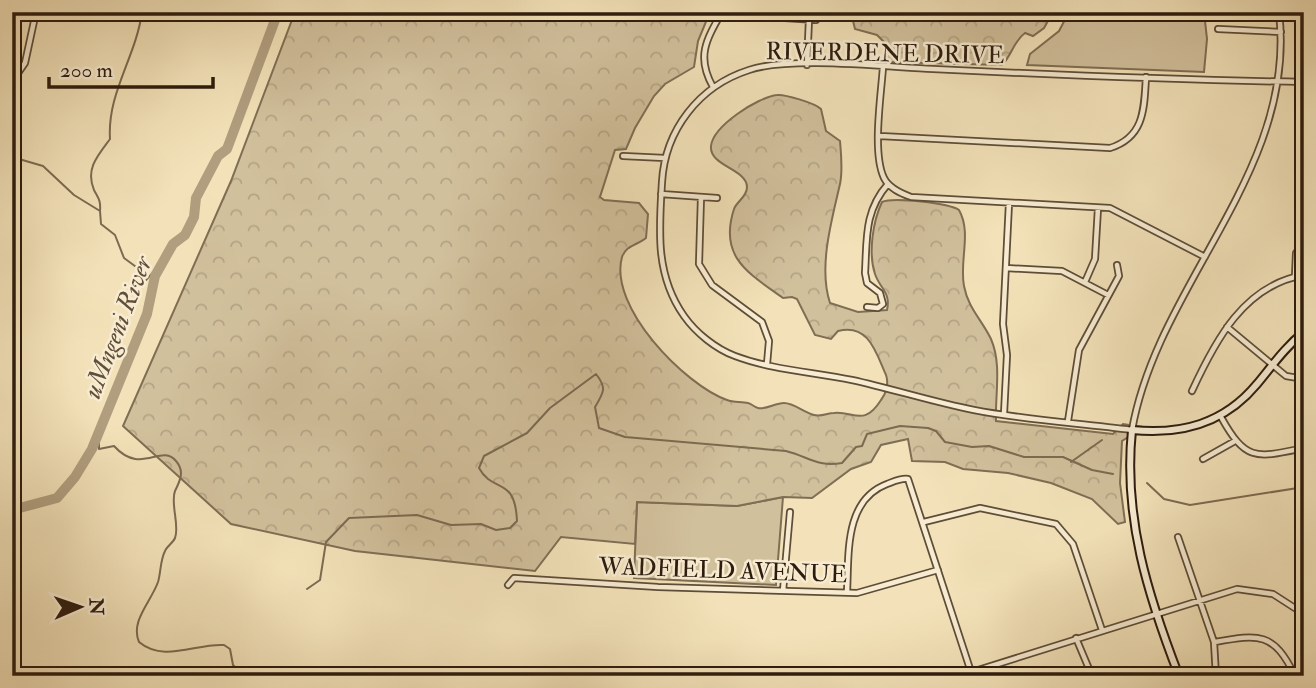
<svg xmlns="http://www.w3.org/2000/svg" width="1316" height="688" font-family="'IM FELL Double Pica',serif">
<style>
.green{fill:#d1c09c;stroke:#7f6e54;stroke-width:2}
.forest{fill:url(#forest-crowns);stroke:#7f6e54;stroke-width:2}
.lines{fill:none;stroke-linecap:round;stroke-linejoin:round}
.stream{stroke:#7c6a51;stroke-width:2}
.river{stroke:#b09e7f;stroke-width:10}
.street-casing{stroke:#5e4d38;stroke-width:8}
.secondary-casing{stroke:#2d1b0d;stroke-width:10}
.street{stroke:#f7ecd2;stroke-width:4.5}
.secondary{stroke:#f7ecd2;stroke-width:6}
.labels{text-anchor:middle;stroke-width:5;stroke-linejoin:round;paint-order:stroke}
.street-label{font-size:24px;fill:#2d1b0d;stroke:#f7ecd2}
.water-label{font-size:26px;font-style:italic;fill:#614f3b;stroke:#f7ecd2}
</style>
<defs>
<pattern id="forest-crowns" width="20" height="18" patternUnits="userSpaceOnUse" patternTransform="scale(1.75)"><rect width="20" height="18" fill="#d1c09c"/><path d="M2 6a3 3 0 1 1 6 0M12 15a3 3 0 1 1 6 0" fill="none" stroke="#b4a485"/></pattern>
</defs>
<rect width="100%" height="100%" fill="#f3e2b9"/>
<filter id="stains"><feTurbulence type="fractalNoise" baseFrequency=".00286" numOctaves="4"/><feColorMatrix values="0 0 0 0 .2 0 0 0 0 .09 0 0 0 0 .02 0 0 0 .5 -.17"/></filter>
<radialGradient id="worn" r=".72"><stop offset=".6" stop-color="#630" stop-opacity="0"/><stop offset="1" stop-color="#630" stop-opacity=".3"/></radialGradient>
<!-- green -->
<path class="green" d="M1069 12H1204L1207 39 1204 72 1027 65 1030 54 1059 31Z
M783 497 776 585 634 578 637 502 737 506Z"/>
<!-- forest -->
<path class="forest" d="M295 12H710L698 41 694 67 665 84 654 96 635 128 626 149 615 150 600 197 604 200 639 203 648 214 646 238C638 245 626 245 622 257 608 307 685 385 727 400 734 403 742 401 748 403 752 404 754 407 758 408 766 410 775 403 784 403 794 403 803 412 814 415 822 417 827 413 834 413 854 411 864 427 881 400 886 394 889 383 886 375 876 353 869 323 838 331L831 339 815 335 797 299 792 297 783 298C750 274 718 258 734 209 737 201 747 197 747 187 747 169 709 166 711 146 713 126 758 97 777 95 784 94 815 103 821 109L826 131 840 141C841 154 843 170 840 184 832 219 818 267 830 303L858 312 887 310C891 292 880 289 875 274 868 253 873 221 882 202 893 197 949 203 959 210 972 233 959 261 964 286 968 308 982 320 991 339 1002 365 995 393 996 421L1113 434 1123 424 1144 427 1122 441 1120 483 1125 522 1118 524 1092 499 1051 483 1008 473 963 469 945 462 912 461 908 439 881 445 871 462 851 469 812 498 783 497 737 506 637 502 635 544 561 537 535 571 355 551 231 524 123 426 231 181Z
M1053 12 1044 28 1033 36 1025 33C1013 42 1012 55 1002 65L887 62 886 44 877 35 855 29 851 13Z"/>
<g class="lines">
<!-- stream -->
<path class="stream" d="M12 157 43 166 74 195 100 211 101 224 115 235 124 258 143 272 146 280 162 263
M100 211C101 200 98 198 94 190 85 169 98 155 110 139 107 93 136 57 142 12
M99 435V449L114 446C141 476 161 443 176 461 185 471 180 481 175 491 170 503 180 526 175 538 173 543 167 546 165 551 160 561 161 572 158 582 151 602 130 621 139 642 164 663 196 643 224 645L230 649 233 665 245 676
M1071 462 1102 440
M1147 483 1164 499 1190 505 1304 487
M307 589 320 580 326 542 349 518 417 515 451 525 481 524 496 530 510 528 517 521C515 475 493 494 479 468L484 456 527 433 550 408 596 374C607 388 604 392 595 407L599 428 625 437 786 451C809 457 817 467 842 463L856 447 862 446 867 434 900 426 928 428 936 431 945 442 972 447 989 446 1024 457H1063L1092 470 1113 474"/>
<!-- river -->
<path class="river" d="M12 510 57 498 75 477 92 449 147 314 155 276 173 244 185 235 194 217 196 198 218 156 227 149 278 12"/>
<defs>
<path id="street" d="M1279 12C1298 171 1158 282 1132 430 1079 423 1025 420 974 410 933 402 893 389 852 380 814 372 772 370 735 356 716 349 696 333 684 316 655 275 659 230 662 182 665 130 699 86 749 70 790 56 887 67 933 69 1057 75 1180 80 1304 82
M769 17 816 20
M1218 29 1281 32
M807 65 809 19
M883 67C881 96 872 153 884 178 889 188 900 193 911 197L1110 208 1205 257
M12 82 25 63 36 12
M713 87C696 57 706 40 722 12
M880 136 1110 148C1145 137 1144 108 1146 77
M623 156 665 158
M661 194 717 198
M701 197 699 264 712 285 762 322 769 341 767 364
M1006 268 1062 271 1108 295
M1295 276 1296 253 1304 242
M1085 282 1095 259 1098 208
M867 307 878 308 883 304 880 293 867 283 865 273C867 239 864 211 888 184
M1227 327 1286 376 1304 379
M1300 379V395L1304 403
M1192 391C1215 341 1244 285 1304 275
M1004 414 1007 355 1003 324 1009 203
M1221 417C1246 462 1256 458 1304 448
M1068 421 1079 350 1119 276 1117 265
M1203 459 1235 441
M924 522 980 508 1056 524 1073 544 1102 630
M1178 537 1214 642 1216 676
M508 585 514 578 658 587 857 593 938 570
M783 591 790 512
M847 592C849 554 844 500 887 484 895 481 901 478 908 479L971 672
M1076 638 1092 676
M1215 642C1259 634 1274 632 1295 676
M959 676 1237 589 1273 594 1304 614"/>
<path id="secondary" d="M1179 676C1148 596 1123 517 1132 430 1181 435 1224 424 1257 384 1272 366 1285 347 1304 332"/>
</defs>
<!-- street casing -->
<use href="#street" class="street-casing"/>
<!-- secondary casing -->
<use href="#secondary" class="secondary-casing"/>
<!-- street -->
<use href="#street" class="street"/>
<!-- secondary -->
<use href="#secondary" class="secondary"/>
</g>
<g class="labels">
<!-- street labels -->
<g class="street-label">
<text transform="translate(885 53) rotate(1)" y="8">RIVERDENE DRIVE</text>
<text transform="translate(723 570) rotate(2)" y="8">WADFIELD AVENUE</text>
</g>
<!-- water labels -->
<g class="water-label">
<text transform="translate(117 327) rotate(-69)" y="9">uMngeni River</text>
</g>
</g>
<!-- margin -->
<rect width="1316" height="688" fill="none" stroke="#f3e2b9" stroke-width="42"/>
<rect x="14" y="14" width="1288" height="660" fill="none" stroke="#2d1b0d" stroke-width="3.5"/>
<rect x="21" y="21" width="1274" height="646" fill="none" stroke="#2d1b0d" stroke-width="2"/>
<!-- north arrow -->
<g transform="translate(80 607) rotate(88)" stroke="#f7ecd2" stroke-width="5" paint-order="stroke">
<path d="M0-5L12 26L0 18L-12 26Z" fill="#2d1b0d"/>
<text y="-10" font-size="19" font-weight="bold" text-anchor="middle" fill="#2d1b0d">N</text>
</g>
<!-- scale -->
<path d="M49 77v10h164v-10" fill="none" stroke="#2d1b0d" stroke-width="3.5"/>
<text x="60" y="77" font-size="21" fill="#2d1b0d" stroke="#f7ecd2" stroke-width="5" paint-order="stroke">200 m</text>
<rect width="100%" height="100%" filter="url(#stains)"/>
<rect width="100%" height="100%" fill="url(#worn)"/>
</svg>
